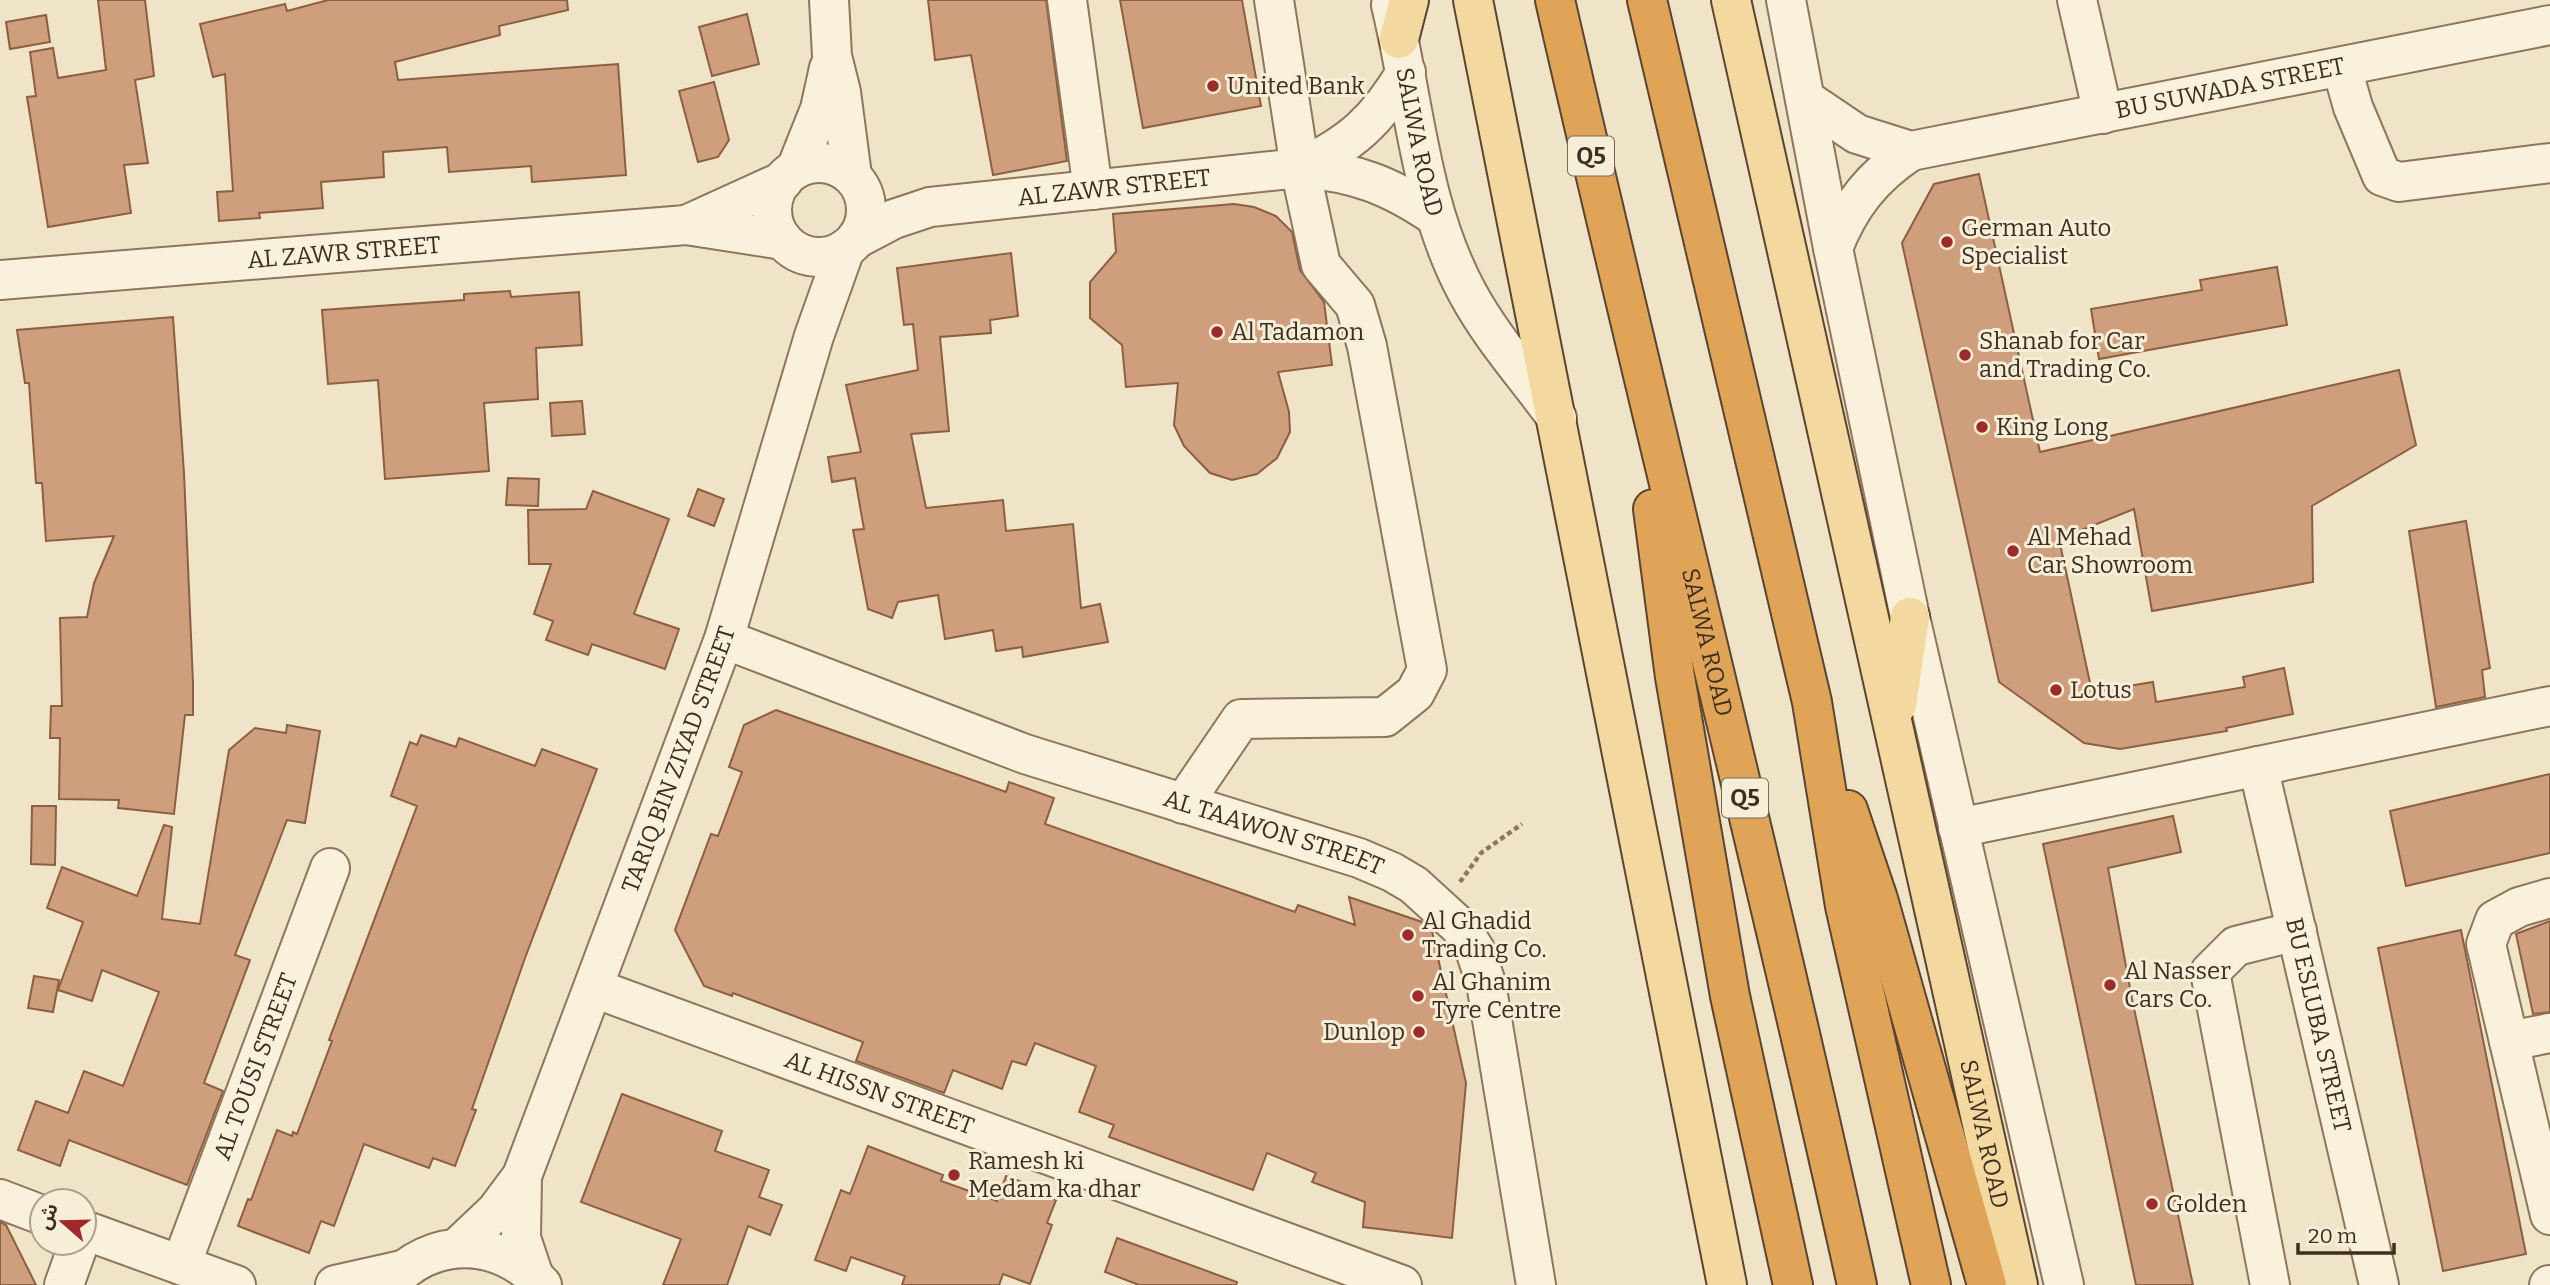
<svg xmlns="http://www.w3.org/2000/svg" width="2550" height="1285" font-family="Bitter,'Noto Sans Arabic',serif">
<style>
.building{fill:#cf9f7d;stroke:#8d5f41;stroke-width:2}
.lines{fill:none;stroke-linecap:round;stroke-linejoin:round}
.minor-casing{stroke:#8d765c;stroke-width:42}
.major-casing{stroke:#5b4430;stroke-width:42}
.highway-casing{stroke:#5b4430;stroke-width:42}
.path{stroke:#8d765c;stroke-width:4.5;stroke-dasharray:5 3.5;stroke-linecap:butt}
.minor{stroke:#faf1dc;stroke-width:38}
.major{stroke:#f3d9a0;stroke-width:38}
.highway{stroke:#e0a458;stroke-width:38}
.poi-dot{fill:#9e2a2b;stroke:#f7eed8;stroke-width:2.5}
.labels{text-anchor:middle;stroke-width:6;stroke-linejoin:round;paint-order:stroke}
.shield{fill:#f7eed8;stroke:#756857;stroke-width:2}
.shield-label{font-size:23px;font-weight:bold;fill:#3d2e20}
.poi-label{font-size:24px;fill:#3d2e20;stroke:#f7eed8;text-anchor:start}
.street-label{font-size:24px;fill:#3d2e20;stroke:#f7eed8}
</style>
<rect width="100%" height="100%" fill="#f0e4c8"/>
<!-- building -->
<path class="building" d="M98 0H145L154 76 135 80 148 163 124 165 131 213 48 227 27 97 36 96 30 52 53 48 58 78 106 70Z
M328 0H567L568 10 499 26 500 35 395 62 398 80 618 64 626 175 532 182 531 166 449 172 447 147 383 152 384 177 321 182 323 208 259 213 260 218 219 221 217 192 233 191 225 74 213 77 200 24 285 4 287 11Z
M928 0H1046L1067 161 993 175 971 55 935 60Z
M1120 0H1242L1261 106 1143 128Z
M747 14 759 64 712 76 699 27Z
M46 15 50 42 10 49 6 22Z
M714 82 729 140 718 157 698 162 679 91Z
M1979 174 2040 452 2399 370 2416 445 2312 506 2313 582 2152 611 2134 509 2059 539 2092 692 2153 682 2156 702 2245 687 2243 677 2284 668 2293 714 2226 728 2227 731 2120 749 2084 743 1999 682 1902 243 1934 184Z
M1234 204 1254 207 1276 216 1292 232 1300 270 1324 302 1332 365 1278 372 1289 412 1290 432 1277 458 1257 474 1232 480 1210 473 1184 446 1174 425 1178 383 1126 387 1122 345 1090 318V282L1116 252 1113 214Z
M1011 253 1018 316 990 320 991 333 940 337 949 431 911 434 926 508 1003 500 1006 531 1073 524 1081 608 1100 604 1108 642 1023 657 1022 647 996 651 993 630 945 639 938 595 898 602 892 618 868 609 853 530 864 529 855 478 832 482 828 457 861 452 846 385 918 370 913 324 904 325 897 268Z
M2277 267 2287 325 2099 359 2091 309 2202 290 2200 280Z
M510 291 511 297 579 292 582 345 536 348 538 399 484 403 489 471 385 479 378 380 328 384 322 310 464 300V294Z
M173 317 184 473 193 683V715H185L174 814 118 808 119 800 59 799 60 738H50L51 706H62L60 618 87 617 94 583 114 536 46 541 42 483H36L29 383H25L17 330Z
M582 401 585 434 552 436 550 403Z
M508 478 539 479 538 506 506 505Z
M698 489 724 499 714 526 688 516Z
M593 491 669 519 634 614 679 629 665 669 592 644 588 655 546 640 553 621 534 614 551 564H529L528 510 586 509Z
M2466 521 2490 668 2482 670 2485 697 2436 707 2409 531Z
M776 710 1006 792 1009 782 1054 798 1045 824 1295 912 1298 905 1355 925 1349 897 1422 922 1432 931 1466 1083 1452 1238 1363 1227 1365 1202 1312 1182 1316 1173 1267 1153 1253 1190 1109 1137 1114 1125 1079 1112 1096 1066 1035 1043 1026 1065 1012 1061 1002 1089 953 1070 944 1093 856 1061 863 1042 733 993 732 996 704 986 675 930 711 834 718 836 742 772 729 767 744 725Z
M287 725 320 731 305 823 287 820 235 955 250 960 204 1083 223 1091 187 1185 69 1140 60 1166 18 1150 36 1101 68 1113 84 1071 123 1086 159 992 102 970 92 1001 58 990 83 922 47 908 62 867 137 896 164 825 172 827 162 919 200 924 229 750 255 728 286 733Z
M421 735 456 747 459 738 535 766 542 749 597 769 525 958 472 1109 476 1110 455 1166 433 1158 429 1168 364 1144 334 1226 321 1221 309 1253 238 1226 248 1199 251 1200 277 1130 292 1136 293 1132 297 1134 332 1041 329 1040 417 806 391 796 410 742 417 745Z
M2550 774V853L2406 886 2390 811Z
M32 806H56L55 865 31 864Z
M2173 816 2181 852 2108 868 2132 999 2193 1285H2136L2043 844Z
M2550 921V1012L2533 1014 2516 934Z
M2461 930 2526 1254 2443 1271 2378 948Z
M34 976 59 980 53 1012 28 1008Z
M622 1094 722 1131 715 1151 769 1170 759 1197 782 1205 770 1235 748 1226 727 1285H663L681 1239 581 1202Z
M868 1146 943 1175 941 1181 997 1201 1006 1176 1038 1188 1036 1193 1056 1200 1047 1223 1052 1225 1030 1284 1003 1274 999 1285H902L905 1276 851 1257 846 1271 815 1260 841 1190 850 1194Z
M0 1222 6 1225 36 1285H0Z
M1117 1238 1237 1282 1236 1285H1139L1105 1272Z"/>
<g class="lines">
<defs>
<g id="minor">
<path d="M829 0 832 56 841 92 852 176"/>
<path d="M1067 0 1093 190"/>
<path d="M1786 0 1833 248 1910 617 2064 1285"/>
<path d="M2077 0 2103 114"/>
<path id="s1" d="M1391 5C1414 100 1420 205 1467 292 1491 337 1527 377 1557 418"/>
<path d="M2342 68 2353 107 2382 176 2399 182 2550 163"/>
<path id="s2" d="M1808 101 1857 134 1911 151 2550 25"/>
<circle cx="819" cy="210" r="47"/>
<path d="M1300 168C1351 144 1377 121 1406 72"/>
<path d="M796 169 820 109 829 68"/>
<path d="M686 225 783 181"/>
<path id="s3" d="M856 239 894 219 930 207 1300 168C1355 172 1389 185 1435 216"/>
<path d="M1833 248C1850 205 1872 177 1911 151"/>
<path id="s4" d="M0 280 686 225 783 240"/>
<path id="s5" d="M724 639 1025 754 1359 858 1392 872 1414 885 1460 927 1475 950 1486 983 1536 1285"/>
<path id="s6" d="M2258 766 2379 1285"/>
<path d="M1183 804 1241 719 1385 717 1415 693 1427 670 1367 346 1355 305 1321 265 1300 168 1274 0"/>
<path d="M1958 828 2550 706"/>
<path d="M2550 898 2519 907 2495 920 2486 944 2550 1215"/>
<path id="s7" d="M594 988 1402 1285"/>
<path d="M2509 1041 2550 1033"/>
<path d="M522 1176 521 1238 533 1274"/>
<path d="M0 1199 42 1215"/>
<path d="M84 1230 236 1285"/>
<path id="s8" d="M458 1247 496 1211 522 1176 724 639 814 336 845 249"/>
<path id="s9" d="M181 1265 330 868"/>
<path d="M64 1285 79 1243"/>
<path d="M335 1285 402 1270"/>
<path d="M389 1285C430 1235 501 1237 542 1285"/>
<path d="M2270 1285 2210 972 2236 946 2297 931"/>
<path d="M2549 1285H2550"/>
</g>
<g id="major">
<path d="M1473 0 1727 1285"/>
<path id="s10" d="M1731 0 2018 1285"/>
<path d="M1399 39 1409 0"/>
<path d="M1897 705 1910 617"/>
</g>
<g id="highway">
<path id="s11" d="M1555 0C1653 429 1762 855 1857 1285"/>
<path d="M1647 0 1812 702 1845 906 1931 1285"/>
<path d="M1653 509 1675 677 1730 996 1793 1285"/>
<path d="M1848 810 1878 899 1987 1285"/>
</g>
</defs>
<!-- minor casing -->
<use href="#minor" class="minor-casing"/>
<!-- major casing -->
<use href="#major" class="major-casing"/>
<!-- highway casing -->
<use href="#highway" class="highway-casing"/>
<!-- path -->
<path class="path" d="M1460 882 1481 853 1522 824"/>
<!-- minor -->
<use href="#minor" class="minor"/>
<!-- major -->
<use href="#major" class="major"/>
<!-- highway -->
<use href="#highway" class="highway"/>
</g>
<!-- markers -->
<g class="poi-dot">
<circle cx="1213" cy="86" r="7"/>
<circle cx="1947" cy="242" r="7"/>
<circle cx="1217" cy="332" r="7"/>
<circle cx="1965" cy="355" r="7"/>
<circle cx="1982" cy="427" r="7"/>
<circle cx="2013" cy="551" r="7"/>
<circle cx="2056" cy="690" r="7"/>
<circle cx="1408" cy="935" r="7"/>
<circle cx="2110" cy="985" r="7"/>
<circle cx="1418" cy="996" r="7"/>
<circle cx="1419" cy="1032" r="7"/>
<circle cx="954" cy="1175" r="7"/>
<circle cx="2152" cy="1204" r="7"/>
</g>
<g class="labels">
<!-- shield labels -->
<g class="shield">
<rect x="1568" y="136.5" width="46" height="39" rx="5"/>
<rect x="1722" y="778.5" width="46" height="39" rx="5"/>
</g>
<g class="shield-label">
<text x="1591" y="164">Q5</text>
<text x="1745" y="806">Q5</text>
</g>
<!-- poi labels -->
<g class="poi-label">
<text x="1227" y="94">United Bank</text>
<text x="1961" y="236">German Auto<tspan x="1961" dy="28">Specialist</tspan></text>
<text x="1231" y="340">Al Tadamon</text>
<text x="1979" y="349">Shanab for Car<tspan x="1979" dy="28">and Trading Co.</tspan></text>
<text x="1996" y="435">King Long</text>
<text x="2027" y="545">Al Mehad<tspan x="2027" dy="28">Car Showroom</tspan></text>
<text x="2070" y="698">Lotus</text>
<text x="1422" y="929">Al Ghadid<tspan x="1422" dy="28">Trading Co.</tspan></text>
<text x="2124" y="979">Al Nasser<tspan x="2124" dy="28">Cars Co.</tspan></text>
<text x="1432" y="990">Al Ghanim<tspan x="1432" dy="28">Tyre Centre</tspan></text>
<text x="1405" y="1040" text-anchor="end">Dunlop</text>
<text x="968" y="1169">Ramesh ki<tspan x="968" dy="28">Medam ka dhar</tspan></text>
<text x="2166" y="1212">Golden</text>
</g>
<!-- street labels -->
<g class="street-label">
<text dy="8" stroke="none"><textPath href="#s2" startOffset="441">BU SUWADA STREET</textPath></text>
<text dy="8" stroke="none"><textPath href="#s1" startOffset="140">SALWA ROAD</textPath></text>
<text dy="8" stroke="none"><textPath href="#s3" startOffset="266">AL ZAWR STREET</textPath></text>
<text dy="8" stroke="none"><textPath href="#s4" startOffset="345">AL ZAWR STREET</textPath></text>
<text dy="8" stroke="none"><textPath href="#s11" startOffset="660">SALWA ROAD</textPath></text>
<text dy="8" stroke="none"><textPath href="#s8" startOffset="541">TARIQ BIN ZIYAD STREET</textPath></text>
<text dy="8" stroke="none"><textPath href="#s5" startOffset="583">AL TAAWON STREET</textPath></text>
<text dy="8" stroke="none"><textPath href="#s6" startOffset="266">BU ESLUBA STREET</textPath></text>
<text dy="8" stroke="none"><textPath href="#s9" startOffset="212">AL TOUSI STREET</textPath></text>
<text dy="8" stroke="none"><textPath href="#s7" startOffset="304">AL HISSN STREET</textPath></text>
<text dy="8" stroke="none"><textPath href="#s10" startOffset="1162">SALWA ROAD</textPath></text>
</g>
</g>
<!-- north arrow -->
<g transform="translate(63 1222) rotate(290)"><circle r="33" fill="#f7eed8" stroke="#ada18e" stroke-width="2"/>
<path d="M0-5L12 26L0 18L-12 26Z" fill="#9e2a2b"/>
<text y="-10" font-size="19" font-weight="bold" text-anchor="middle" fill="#3d2e20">ش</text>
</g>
<!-- scale -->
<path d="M2298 1243v10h96v-10" fill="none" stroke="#3d2e20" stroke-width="3.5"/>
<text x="2308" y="1243" font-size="21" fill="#3d2e20" stroke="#f7eed8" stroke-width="5" paint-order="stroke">20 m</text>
</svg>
